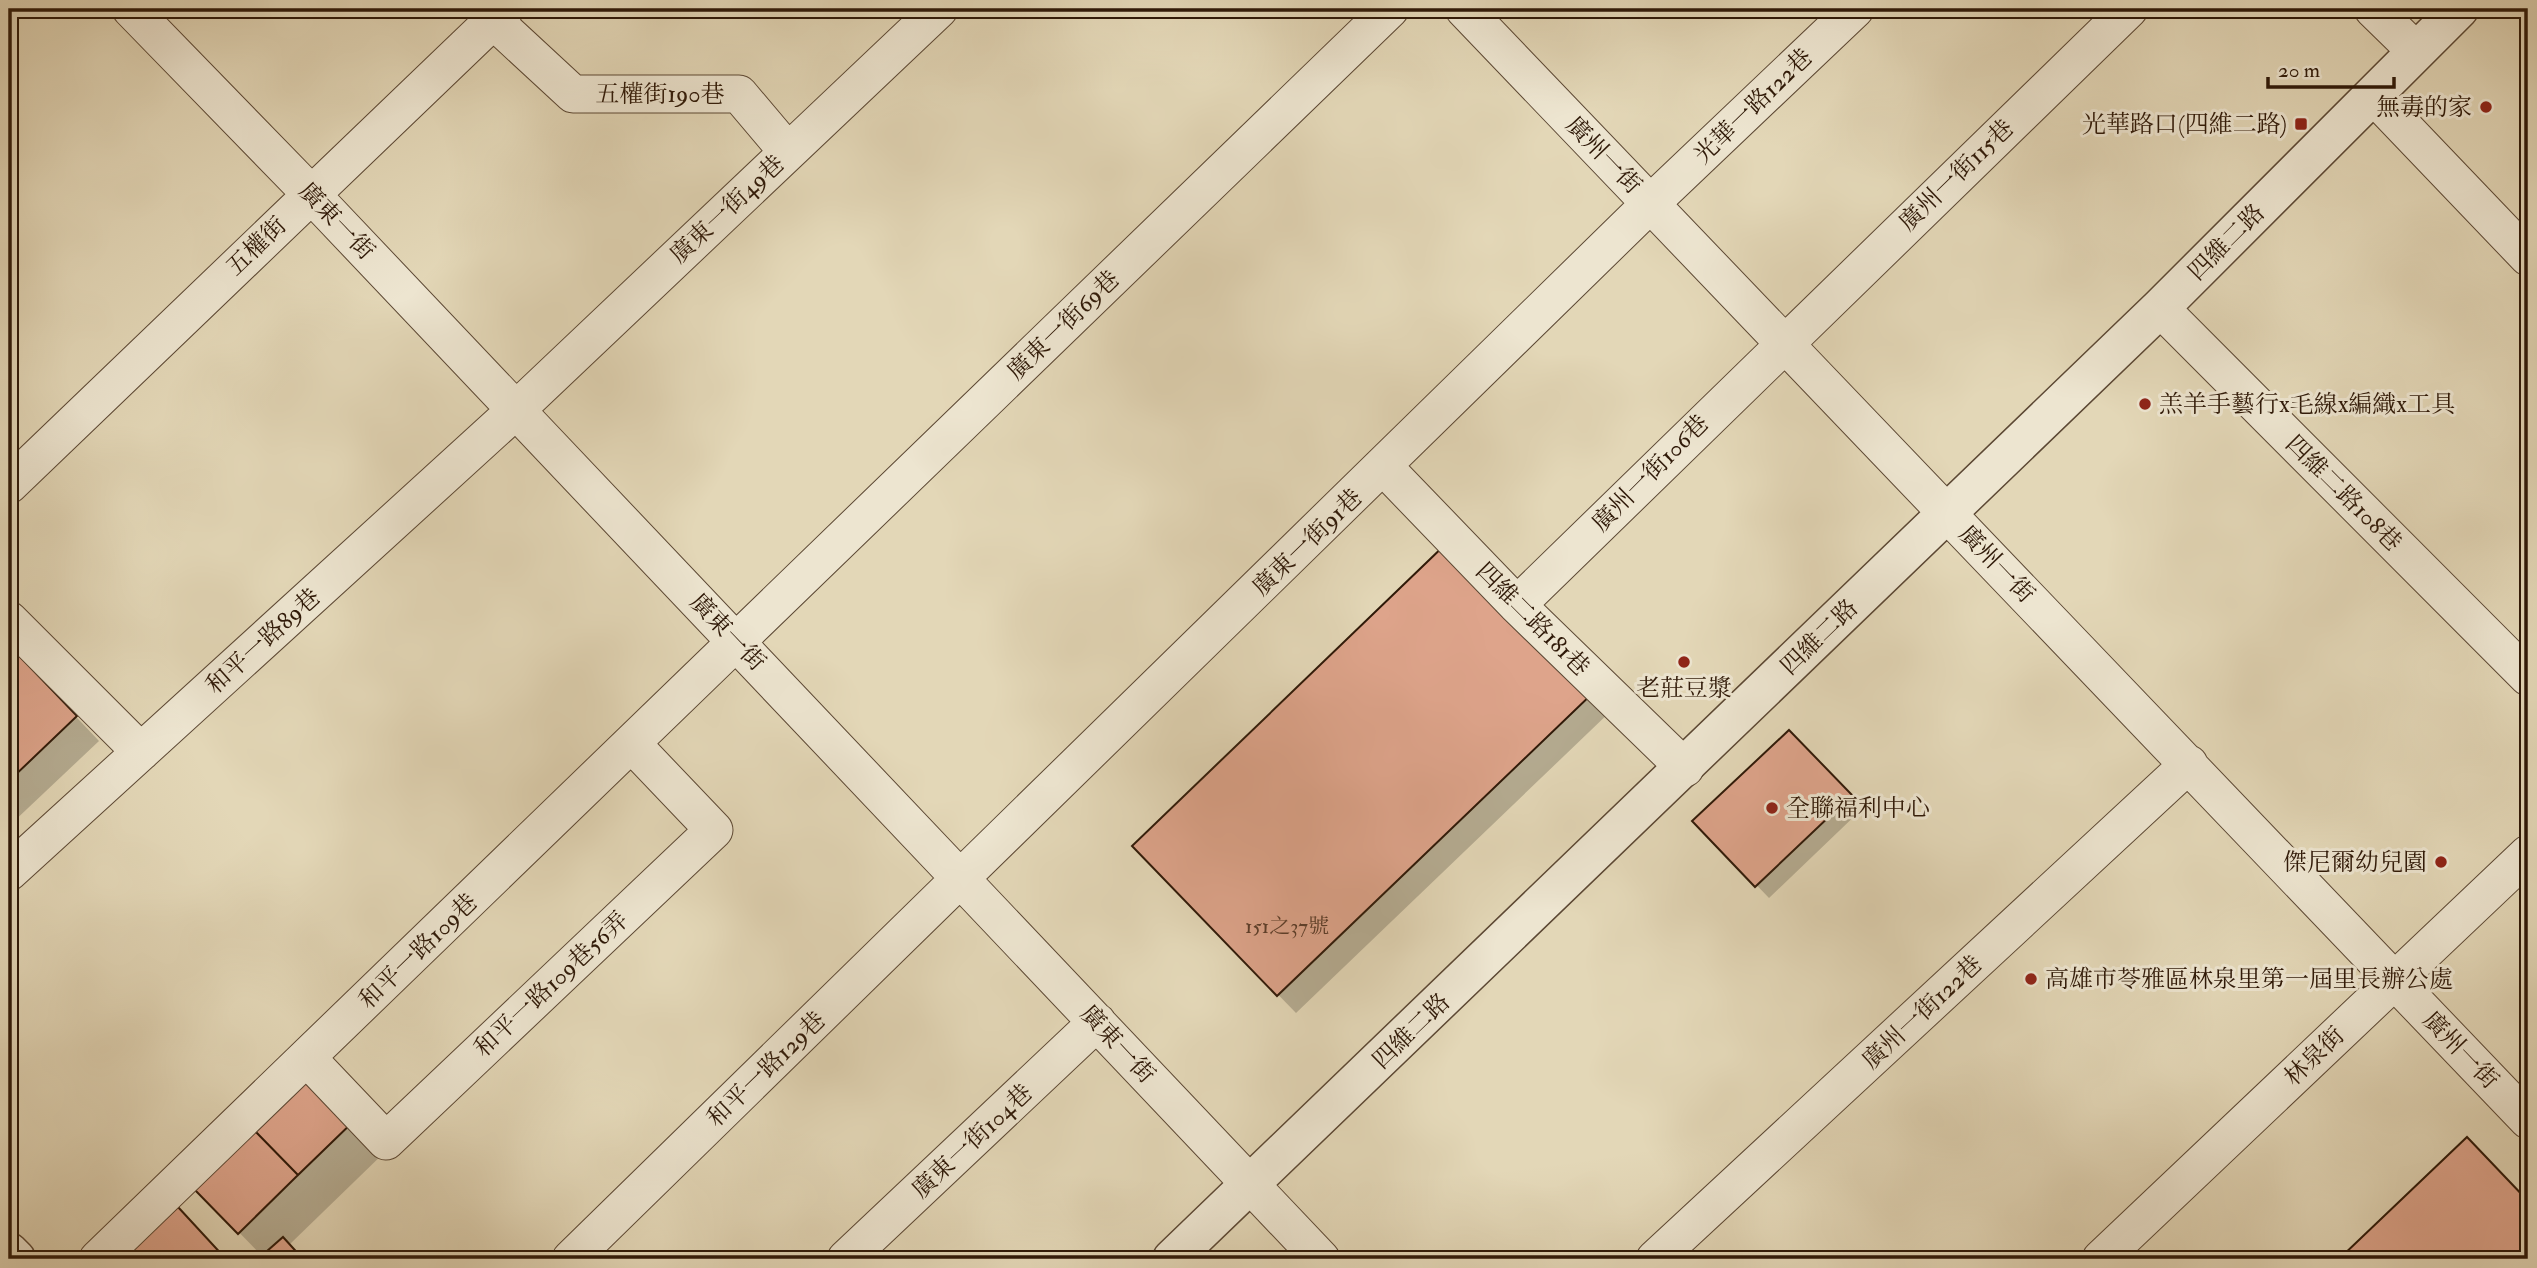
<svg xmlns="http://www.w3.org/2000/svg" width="2537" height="1268" font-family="'IM FELL Double Pica','Noto Serif TC',serif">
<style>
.shadow{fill:#0003}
.building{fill:#dea48b;stroke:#2f1908;stroke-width:2}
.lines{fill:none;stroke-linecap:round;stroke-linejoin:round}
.minor-casing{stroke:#5c4834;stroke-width:39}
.tertiary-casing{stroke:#5c4834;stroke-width:41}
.minor{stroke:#ede5d0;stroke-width:37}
.tertiary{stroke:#ede5d0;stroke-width:38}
.poi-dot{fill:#8f2418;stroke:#ede5d0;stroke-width:2.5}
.labels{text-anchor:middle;stroke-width:6;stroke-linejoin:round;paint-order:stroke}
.number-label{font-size:21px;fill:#5b3c29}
.street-label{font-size:24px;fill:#2f1908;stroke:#ede5d0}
.poi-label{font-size:24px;fill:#2f1908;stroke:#ede5d0;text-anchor:end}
</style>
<rect width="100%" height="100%" fill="#e3d7b7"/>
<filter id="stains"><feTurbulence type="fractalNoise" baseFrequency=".00286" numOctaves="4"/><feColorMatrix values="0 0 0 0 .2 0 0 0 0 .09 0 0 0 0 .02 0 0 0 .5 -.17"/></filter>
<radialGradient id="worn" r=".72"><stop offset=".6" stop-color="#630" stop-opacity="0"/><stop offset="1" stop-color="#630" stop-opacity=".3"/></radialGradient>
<!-- shadow -->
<path class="shadow" d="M1469 560 1613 709 1296 1013 1134 846Z
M9 646 99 741 9 826Z
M1789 732 1863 808 1769 898 1695 821Z
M314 1074 388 1149 289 1245 303 1259H261L263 1257 196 1188Z
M2467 1140 2528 1202V1259H2342Z
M178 1209 226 1259H124Z"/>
<!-- building -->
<path class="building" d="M1451 539 1596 690 1277 996 1132 846Z
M9 645 77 716 9 781Z
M1789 730 1852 795 1755 887 1692 821Z
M314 1072 358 1117 298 1175 254 1130Z
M254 1130 298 1175 238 1234 193 1188Z
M2467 1137 2528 1201V1259H2339Z
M178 1207 226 1259H121Z
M283 1237 303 1259H258Z"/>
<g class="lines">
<defs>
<path id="minor" d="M131 9 311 194 1321 1259
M1464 9 2528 1120
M2373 9 2416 51
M493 20 573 94H739L788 152
M2373 95 2528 257
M2160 308 2528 677
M1384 467 1517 605 1685 768
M9 485 505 9
M1517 605 2129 9
M9 620 141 752
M9 872 516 410 939 9
M307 1058 386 1141 714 830 632 744
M98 1259 1390 9
M571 1259 1651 203 1855 9
M846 1259 1097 1022
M1655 1259 2189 764
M2101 1259 2528 854"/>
<path id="tertiary" d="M9 1252 16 1259
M1172 1259 2160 308 2459 9"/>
</defs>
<!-- minor casing -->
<use href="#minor" class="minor-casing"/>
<!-- tertiary casing -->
<use href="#tertiary" class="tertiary-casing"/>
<!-- minor -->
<use href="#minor" class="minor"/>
<!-- tertiary -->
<use href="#tertiary" class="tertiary"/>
</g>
<!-- markers -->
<g class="poi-dot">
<circle cx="2486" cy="107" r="7"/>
<rect x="2294" y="117" width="14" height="14" rx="3.5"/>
<circle cx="2145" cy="404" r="7"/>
<circle cx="1684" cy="662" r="7"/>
<circle cx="1772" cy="808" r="7"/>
<circle cx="2441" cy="862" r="7"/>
<circle cx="2031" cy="979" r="7"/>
</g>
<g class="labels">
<!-- number labels -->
<g class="number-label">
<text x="1287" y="933">151之37號</text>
</g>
<!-- street labels -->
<g class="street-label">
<text x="660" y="102">五權街190巷</text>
<text transform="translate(1753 106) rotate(-44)" y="8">光華一路122巷</text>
<text transform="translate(1604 155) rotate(46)" y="8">廣州一街</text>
<text transform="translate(1956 175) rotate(-44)" y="8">廣州一街115巷</text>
<text transform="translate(727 209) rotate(-43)" y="8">廣東一街49巷</text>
<text transform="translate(337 221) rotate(46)" y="8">廣東一街</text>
<text transform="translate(2226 242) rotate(-45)" y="8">四維二路</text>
<text transform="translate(256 246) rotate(-44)" y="8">五權街</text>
<text transform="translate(1063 325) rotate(-44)" y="8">廣東一街69巷</text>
<text transform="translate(1650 473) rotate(-45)" y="8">廣州一街106巷</text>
<text transform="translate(2344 493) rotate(45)" y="8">四維二路108巷</text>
<text transform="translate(1307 542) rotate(-44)" y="8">廣東一街91巷</text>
<text transform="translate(1997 564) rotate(46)" y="8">廣州一街</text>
<text transform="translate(1533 619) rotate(45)" y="8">四維二路181巷</text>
<text transform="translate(728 632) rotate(46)" y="8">廣東一街</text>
<text transform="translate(1819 637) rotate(-44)" y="8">四維二路</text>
<text transform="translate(263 641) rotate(-42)" y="8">和平一路89巷</text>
<text transform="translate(418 951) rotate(-44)" y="8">和平一路109巷</text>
<text transform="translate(551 984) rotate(-43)" y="8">和平一路109巷56弄</text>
<text transform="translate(1922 1012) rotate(-43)" y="8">廣州一街122巷</text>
<text transform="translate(1411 1031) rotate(-44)" y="8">四維二路</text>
<text transform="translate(1118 1044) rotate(47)" y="8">廣東一街</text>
<text transform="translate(2461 1050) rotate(46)" y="8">廣州一街</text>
<text transform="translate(2314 1056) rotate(-44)" y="8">林泉街</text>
<text transform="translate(766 1069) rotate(-44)" y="8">和平一路129巷</text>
<text transform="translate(972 1141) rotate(-43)" y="8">廣東一街104巷</text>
</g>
<!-- poi labels -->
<g class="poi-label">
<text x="2472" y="115">無毒的家</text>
<text x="2287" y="132">光華路口(四維二路)</text>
<text x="2159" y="412" text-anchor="start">羔羊手藝行x毛線x編織x工具</text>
<text x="1684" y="696" text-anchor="middle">老莊豆漿</text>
<text x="1786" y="816" text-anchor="start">全聯福利中心</text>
<text x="2427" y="870">傑尼爾幼兒園</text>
<text x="2045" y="987" text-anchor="start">高雄市苓雅區林泉里第一屆里長辦公處</text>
</g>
</g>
<!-- margin -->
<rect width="2537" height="1268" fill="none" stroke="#e3d7b7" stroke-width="35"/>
<rect x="10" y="10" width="2516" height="1247" fill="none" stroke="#2f1908" stroke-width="3.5"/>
<rect x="18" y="18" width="2502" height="1233" fill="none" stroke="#2f1908" stroke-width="2"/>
<!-- scale -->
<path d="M2268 77v10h126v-10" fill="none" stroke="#2f1908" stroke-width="3.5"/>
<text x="2278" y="77" font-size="21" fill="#2f1908" stroke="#ede5d0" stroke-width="5" paint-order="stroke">20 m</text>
<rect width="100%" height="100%" filter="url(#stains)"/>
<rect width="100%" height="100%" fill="url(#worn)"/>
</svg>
